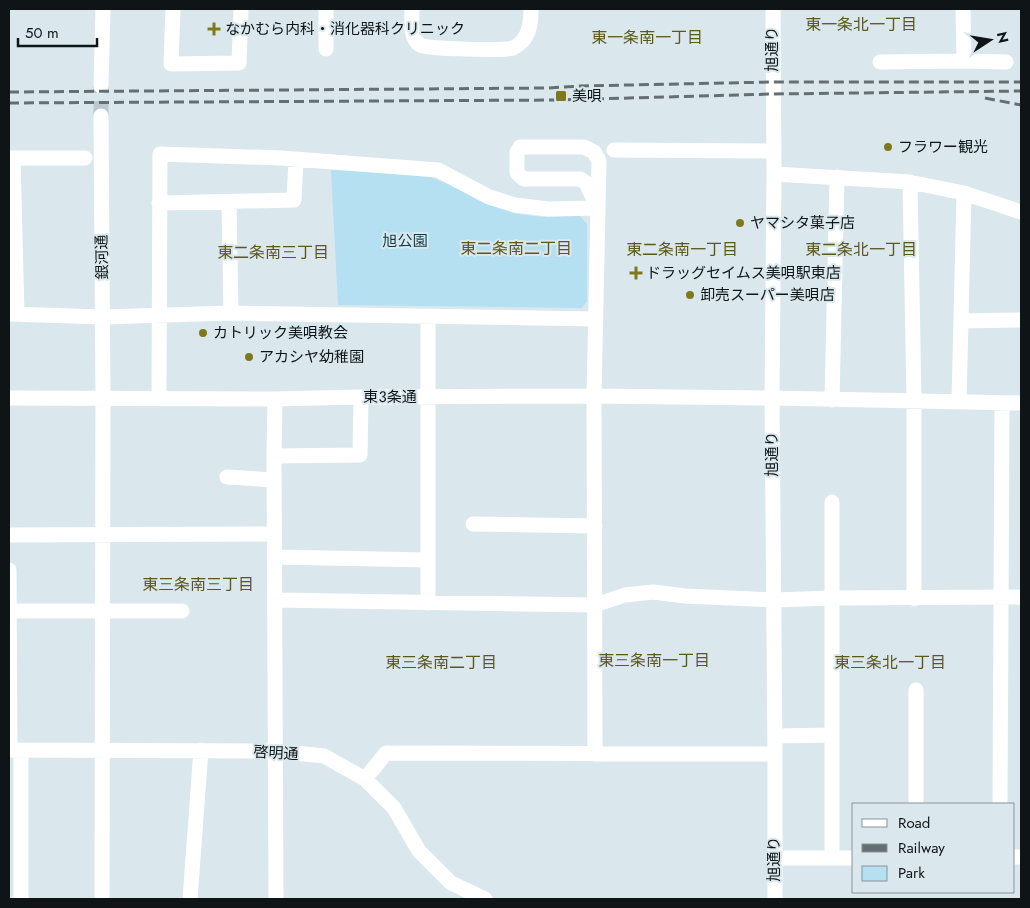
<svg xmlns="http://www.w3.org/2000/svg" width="1030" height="908" font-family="Jost,'Noto Sans JP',sans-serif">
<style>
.green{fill:#b4e0f2}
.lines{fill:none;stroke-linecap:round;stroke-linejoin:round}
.minor-tunnel{stroke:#bcc8ce;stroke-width:15;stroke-dasharray:15 8;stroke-linecap:butt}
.minor{stroke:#fff;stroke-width:15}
.rail{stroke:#656e71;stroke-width:3;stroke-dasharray:10 5;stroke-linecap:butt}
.poi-dot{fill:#7f781d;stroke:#dae8ee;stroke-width:2}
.labels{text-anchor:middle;stroke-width:4;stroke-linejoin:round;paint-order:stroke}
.poi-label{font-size:15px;fill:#0f1416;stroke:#dae8ee;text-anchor:start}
.street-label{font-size:15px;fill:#0f1416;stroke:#dae8ee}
.park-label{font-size:15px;fill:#0c3949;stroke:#dae8ee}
.neighbourhood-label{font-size:16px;fill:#5c571b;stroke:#dae8ee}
</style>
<rect width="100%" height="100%" fill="#dae8ee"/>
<!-- green -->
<path class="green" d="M331 170 387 173 430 177 458 188 493 206 517 214 543 217 580 216 587 224V301L582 308 338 305Z"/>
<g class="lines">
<!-- minor-tunnel -->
<path class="minor-tunnel" d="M101 116V86"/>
<!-- minor -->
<path class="minor" d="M173 9 171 64 239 63 241 9
M326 9V49
M412 9C412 20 409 38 420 45 428 49 503 51 513 48 515 47 517 46 519 44 530 36 531 21 531 9
M773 9 774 174 772 398 775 754V899
M964 61 1006 62
M880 62 964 61 963 9
M101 86 103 9
M101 116 103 399 102 899
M520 147H584L594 152 599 161 598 208 586 183 580 179H524L517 173V152Z
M614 150 773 151
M9 158H85
M13 158 17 314
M774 174 910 182 964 193 1021 212
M910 182 914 401V599
M159 203 294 200 296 160
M229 203 231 313
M9 314 103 317 231 313 596 319
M428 317V603
M961 321 1021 320
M9 398 275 399 361 397 594 396 772 398 1021 403
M159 399 160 154 281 158 438 170 489 197 515 205 548 209 598 208 594 396 595 754
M275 399 274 456 276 899
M832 400 837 177
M959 402 964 193
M274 456 360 455 361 397
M227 477 274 480
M832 502V858
M473 524 595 526
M9 535 274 534
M275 557 428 560
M9 570 10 750
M275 600 595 605 625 595 653 592 685 596 774 600 832 598 1021 597
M10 611H182
M916 690V804
M775 736 832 735
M9 750 275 751 324 756 365 779 394 808 419 851 451 883 485 899
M365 779 386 753 775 754
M1000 804 1002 403
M1014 857H1021
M774 858H854
M21 899V750
M190 899 201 750"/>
<!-- rail -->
<path class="rail" d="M9 92 548 88 580 86 772 82H1021
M985 98 1021 105
M9 103 557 100 773 94 1021 91"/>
</g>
<!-- markers -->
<g class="poi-dot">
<path d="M211.5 21.5h5v5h5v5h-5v5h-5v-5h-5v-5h5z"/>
<rect x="555" y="90" width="12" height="12" rx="2.5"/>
<circle cx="888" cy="147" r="5"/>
<circle cx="740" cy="223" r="5"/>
<path d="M633.5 265.5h5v5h5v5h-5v5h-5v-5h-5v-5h5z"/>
<circle cx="690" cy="295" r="5"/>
<circle cx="203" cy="333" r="5"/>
<circle cx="249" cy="357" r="5"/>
</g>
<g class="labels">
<!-- poi labels -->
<g class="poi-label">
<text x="225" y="34">なかむら内科・消化器科クリニック</text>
<text x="572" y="101">美唄</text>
<text x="898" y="152">フラワー観光</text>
<text x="750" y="228">ヤマシタ菓子店</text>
<text x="646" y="278">ドラッグセイムス美唄駅東店</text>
<text x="700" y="300">卸売スーパー美唄店</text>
<text x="213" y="338">カトリック美唄教会</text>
<text x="259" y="362">アカシヤ幼稚園</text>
</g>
<!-- street labels -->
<g class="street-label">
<text transform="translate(772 49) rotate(-90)" y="5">旭通り</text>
<text transform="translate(102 257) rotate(-91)" y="5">銀河通</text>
<text x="390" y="402">東３条通</text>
<text transform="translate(772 454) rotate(-90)" y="5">旭通り</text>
<text transform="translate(276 753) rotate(3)" y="5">啓明通</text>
<text transform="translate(774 859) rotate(-90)" y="5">旭通り</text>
</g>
<!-- park labels -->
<g class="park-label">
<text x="405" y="246">旭公園</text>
</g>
<!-- neighbourhood labels -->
<g class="neighbourhood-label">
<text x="861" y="30">東一条北一丁目</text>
<text x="647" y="43">東一条南一丁目</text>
<text x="516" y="254">東二条南二丁目</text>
<text x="682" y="255">東二条南一丁目</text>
<text x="861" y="255">東二条北一丁目</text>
<text x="273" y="258">東二条南三丁目</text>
<text x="198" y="590">東三条南三丁目</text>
<text x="654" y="666">東三条南一丁目</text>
<text x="441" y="668">東三条南二丁目</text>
<text x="890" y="668">東三条北一丁目</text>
</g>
</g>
<!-- border -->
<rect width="1030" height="908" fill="none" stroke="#0f1416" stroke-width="20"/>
<!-- legend -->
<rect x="852" y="803" width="162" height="90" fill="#dae8ee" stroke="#899398"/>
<rect x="862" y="819" width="25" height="8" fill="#ffffff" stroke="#899398"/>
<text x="898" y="828" font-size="15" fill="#0f1416">Road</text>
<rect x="862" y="844" width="25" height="8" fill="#656e71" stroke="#899398"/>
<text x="898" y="853" font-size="15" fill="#0f1416">Railway</text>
<rect x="862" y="866" width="25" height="15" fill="#b4e0f2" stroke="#899398"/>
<text x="898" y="878" font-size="15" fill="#0f1416">Park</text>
<!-- north arrow -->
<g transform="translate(990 40) rotate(78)" stroke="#dae8ee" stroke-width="4" paint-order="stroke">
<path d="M0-4L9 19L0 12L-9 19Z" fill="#0f1416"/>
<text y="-8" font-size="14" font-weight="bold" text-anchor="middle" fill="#0f1416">N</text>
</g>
<!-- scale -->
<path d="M18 38v8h79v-8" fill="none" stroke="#0f1416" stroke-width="2.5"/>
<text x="25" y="38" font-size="15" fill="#0f1416" stroke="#dae8ee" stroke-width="4" paint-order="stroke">50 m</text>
</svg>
